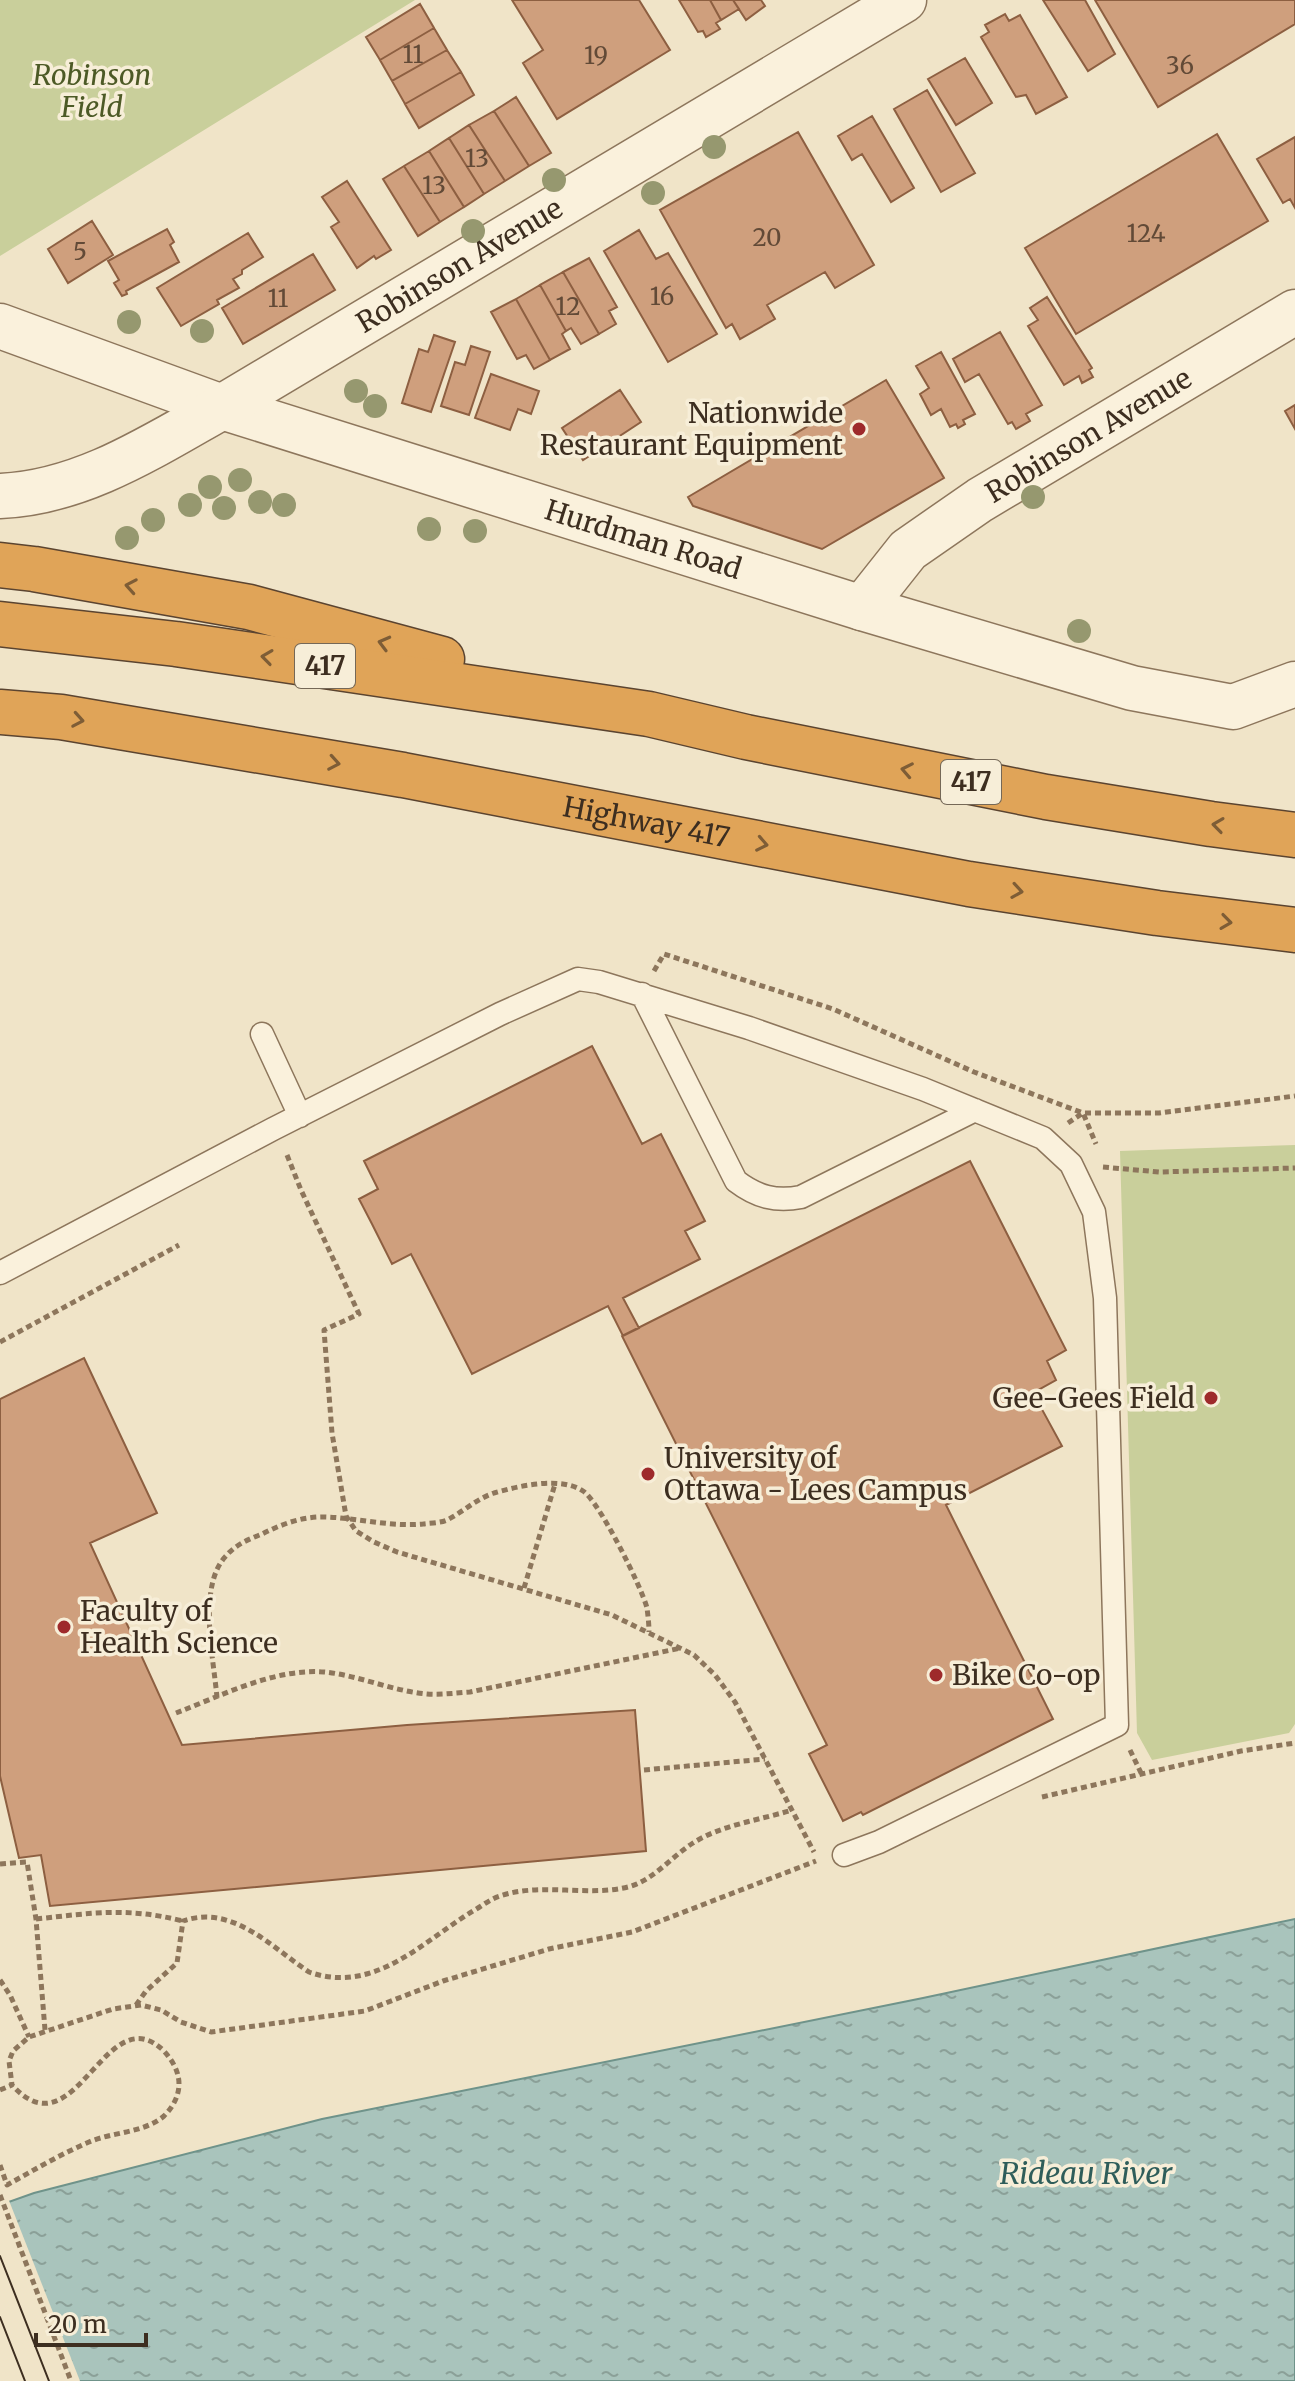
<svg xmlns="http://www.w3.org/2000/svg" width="1295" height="2381" font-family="Merriweather,serif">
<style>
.green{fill:#c9cf9b}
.water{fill:url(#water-ripples);stroke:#6f938a;stroke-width:2}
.pier{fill:#f0e4c8}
.building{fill:#cf9f7d;stroke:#8d5f41;stroke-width:2}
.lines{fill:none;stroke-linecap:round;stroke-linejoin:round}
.service-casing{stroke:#8d765c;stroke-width:25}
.minor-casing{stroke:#8d765c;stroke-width:47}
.motorway-casing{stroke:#5b4430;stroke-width:47}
.path{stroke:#8d765c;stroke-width:5;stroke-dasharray:6 4;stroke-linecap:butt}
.service{stroke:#faf1dc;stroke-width:22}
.minor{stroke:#faf1dc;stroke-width:44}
.motorway{stroke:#e0a458;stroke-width:44}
.tram{stroke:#3d2e20;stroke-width:2}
.tree{fill:#96986f}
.oneway{stroke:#7e5d36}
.poi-dot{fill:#9e2a2b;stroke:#f7eed8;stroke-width:3}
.labels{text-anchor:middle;stroke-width:7;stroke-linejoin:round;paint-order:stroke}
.number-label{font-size:24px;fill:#624a37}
.shield{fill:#f7eed8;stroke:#756857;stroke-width:2}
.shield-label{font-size:26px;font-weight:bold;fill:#3d2e20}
.park-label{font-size:28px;font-style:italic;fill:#4d5a26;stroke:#f7eed8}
.street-label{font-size:28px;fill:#3d2e20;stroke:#f7eed8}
.poi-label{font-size:28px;fill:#3d2e20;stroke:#f7eed8;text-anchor:start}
.water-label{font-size:30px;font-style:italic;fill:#2f5d5a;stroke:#f7eed8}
</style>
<defs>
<pattern id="water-ripples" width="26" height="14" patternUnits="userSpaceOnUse" patternTransform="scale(2)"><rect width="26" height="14" fill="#a9c4bc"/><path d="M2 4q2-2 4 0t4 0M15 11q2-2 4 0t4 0" fill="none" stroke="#8ba098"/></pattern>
</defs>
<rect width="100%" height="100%" fill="#f0e4c8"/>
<!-- green -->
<path class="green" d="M0 0H415L0 256Z
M1295 1145V1724L1289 1733 1152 1760 1137 1733 1120 1151Z"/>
<!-- water -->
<path class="water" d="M1295 1919V2381H0V2205L34 2193 322 2119 923 1998Z"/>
<!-- pier -->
<path class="pier" d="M8 2198 80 2381H0V2201Z"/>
<!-- building -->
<path class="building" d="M512 0H639L670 50 557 119 523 63 543 50Z
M679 0H710L721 20 716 23 720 29 706 37 703 31 698 32Z
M710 0H733L739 9 721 20Z
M733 0H761L765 6 746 20Z
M1043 0H1085L1115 54 1088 71Z
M1095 0H1295V24L1158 107Z
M420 4 434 28 380 60 366 37Z
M1005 14 1009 21 1020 15 1067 97 1036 114 1026 95 1016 97 981 37 989 32 985 25Z
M434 28 447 50 392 81 380 60Z
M447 50 461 72 405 104 392 81Z
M965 58 992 103 956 125 928 79Z
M461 72 474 95 419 128 405 104Z
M927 90 975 173 941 192 894 109Z
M516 97 551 153 529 166 494 111Z
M494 111 529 166 505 181 469 125Z
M872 116 914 188 891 202 862 154 852 160 838 136Z
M469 125 505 181 484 194 449 138Z
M798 132 874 265 835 288 825 272 767 305 775 319 740 339 732 324 726 328 660 210Z
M1217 134 1268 221 1076 334 1025 248Z
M1295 137V208L1290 199 1283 203 1257 159Z
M449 138 484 194 464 207 429 151Z
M429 151 464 207 440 222 404 166Z
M404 166 440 222 418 236 383 179Z
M347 181 391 250 376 259 374 256 357 268 331 227 339 222 322 197Z
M92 221 113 255 68 283 48 249Z
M167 229 174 242 170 245 179 262 126 291 127 294 122 296 114 283 119 280 108 261Z
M639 230 656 259 668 253 717 334 668 362 604 251Z
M248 233 263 257 242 270V274L233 279 239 288 217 300 219 304 181 326 157 288Z
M313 254 335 290 243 344 222 308Z
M589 258 617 307 609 311 616 324 599 334 563 272Z
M563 272 599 334 581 344 571 328 566 331 540 285Z
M540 285 566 331 562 334 570 349 550 360 516 299Z
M1047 297 1092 368 1089 370 1093 377 1082 383 1079 376 1064 385 1028 326 1038 320 1030 308Z
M516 299 550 360 534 369 526 355 517 359 491 312Z
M1000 332 1042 405 1026 414 1030 421 1016 429 1012 422 1008 424 979 374 965 382 953 359Z
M434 335 455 342 431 412 402 403 419 349 428 352Z
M471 346 490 352 469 415 441 406 455 362 465 365Z
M941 352 975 414 963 420 965 424 958 428 956 424 950 427 941 409 931 415 920 394 929 388 916 366Z
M491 374 539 391 531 414 518 409 510 430 475 418Z
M886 380 944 478 822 549 693 506 688 497Z
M620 390 641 422 583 460 562 428Z
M1295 405V429L1285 411Z
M592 1046 642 1144 661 1134 705 1221 685 1231 700 1259 623 1298 639 1328 623 1336 608 1306 472 1374 411 1254 392 1264 372 1224 359 1199 378 1189 364 1161Z
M970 1161 1066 1350 1047 1361 1056 1380 1033 1393 1062 1446 946 1505 1053 1719 863 1815 861 1812 843 1821 809 1754 827 1745 622 1336Z
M84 1358 157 1513 90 1543 182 1745 407 1725 635 1710 646 1851 50 1906 41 1855 19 1858 0 1776V1399Z"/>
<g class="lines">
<defs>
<path id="service" d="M642 994 736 1181C757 1197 776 1202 801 1197L975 1110
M262 1034 300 1116
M0 1273 273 1129 500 1014 578 979 599 982 749 1028 923 1089 1043 1138 1071 1164 1094 1212 1105 1298 1117 1725 879 1842 844 1855"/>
<g id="minor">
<path id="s1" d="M0 326 222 407 862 608 1132 688 1233 707 1295 684"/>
<path id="s2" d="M0 496C81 493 153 446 222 407L904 0"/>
<path id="s3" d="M862 608 908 550 980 500 1295 312"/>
</g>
<g id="motorway">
<path d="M0 565 34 569 249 607 442 659"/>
<path d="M0 624 176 644 649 714 746 737 1046 797 1211 824 1295 835"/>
<path id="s4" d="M0 712 61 717 403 775 969 884 1157 913 1295 930"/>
</g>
</defs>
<!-- service casing -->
<use href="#service" class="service-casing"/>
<!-- minor casing -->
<use href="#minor" class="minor-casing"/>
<!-- motorway casing -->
<use href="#motorway" class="motorway-casing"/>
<!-- path -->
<path class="path" d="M654 971 664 954 833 1009 974 1072 1083 1113 1096 1144
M1068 1123 1083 1113H1159L1295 1096
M287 1155 301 1190 359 1314 324 1330 332 1433 346 1516 356 1531 374 1542 397 1552 612 1615 694 1655 715 1675 735 1702 814 1852
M1103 1167 1159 1172 1295 1168
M0 1342 179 1245
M524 1588 555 1484
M217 1698C214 1660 197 1586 226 1556 235 1545 249 1539 262 1534 282 1524 303 1516 326 1517 358 1518 390 1527 423 1524 430 1523 440 1523 447 1520 463 1512 476 1499 494 1493 519 1486 560 1476 583 1491 599 1501 642 1588 647 1608 648 1616 649 1624 649 1632
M176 1713C221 1696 274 1668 324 1672 358 1675 392 1691 427 1694 441 1695 455 1693 470 1692L681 1648
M1130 1750 1142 1775
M644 1770 765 1759
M1042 1797 1241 1751 1295 1743
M0 1864 27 1862 36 1919 45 2030
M36 1919C92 1913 127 1907 183 1921
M0 1980 10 1995 29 2037
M136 2005 146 1991 177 1963 183 1921C232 1904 270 1946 309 1972 374 1995 422 1942 473 1911 482 1906 490 1899 500 1896 542 1882 586 1897 628 1887 654 1880 671 1857 693 1843 721 1825 760 1820 792 1810
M0 2090 12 2085 9 2061 13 2051 29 2037 113 2009 141 2005 161 2010 181 2022 211 2032 365 2011 443 1981 549 1949 632 1932 816 1861
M0 2165 7 2185C34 2170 61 2154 89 2142 112 2132 144 2133 164 2116 173 2107 179 2096 179 2084 179 2071 172 2060 164 2051 105 1994 76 2156 12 2085
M0 2195 71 2381"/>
<!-- service -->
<use href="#service" class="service"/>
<!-- minor -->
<use href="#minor" class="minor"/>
<!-- motorway -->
<use href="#motorway" class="motorway"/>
<!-- tram -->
<path class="tram" d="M0 2256 49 2381
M0 2317 25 2381"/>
</g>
<!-- trees -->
<g class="tree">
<circle cx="714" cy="147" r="12"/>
<circle cx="554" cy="180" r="12"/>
<circle cx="653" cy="193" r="12"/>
<circle cx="473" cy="231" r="12"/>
<circle cx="129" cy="322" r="12"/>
<circle cx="202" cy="331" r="12"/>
<circle cx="356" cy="391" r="12"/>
<circle cx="375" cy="406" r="12"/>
<circle cx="240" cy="480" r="12"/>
<circle cx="210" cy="487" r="12"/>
<circle cx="1033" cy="497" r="12"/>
<circle cx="260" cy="502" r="12"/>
<circle cx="190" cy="505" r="12"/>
<circle cx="284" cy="505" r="12"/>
<circle cx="224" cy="508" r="12"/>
<circle cx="153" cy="520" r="12"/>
<circle cx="429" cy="529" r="12"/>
<circle cx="475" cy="531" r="12"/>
<circle cx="127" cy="538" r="12"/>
<circle cx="1079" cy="631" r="12"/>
</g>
<!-- one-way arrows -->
<defs><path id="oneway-chevron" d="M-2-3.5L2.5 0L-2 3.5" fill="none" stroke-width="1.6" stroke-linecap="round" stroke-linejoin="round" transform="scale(2)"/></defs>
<g class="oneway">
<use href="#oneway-chevron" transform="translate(131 586) rotate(-170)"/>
<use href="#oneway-chevron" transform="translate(384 643) rotate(-165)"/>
<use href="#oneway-chevron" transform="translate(267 657) rotate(-172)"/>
<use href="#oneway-chevron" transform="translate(78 720) rotate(10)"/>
<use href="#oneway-chevron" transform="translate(334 763) rotate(10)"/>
<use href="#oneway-chevron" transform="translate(907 770) rotate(-169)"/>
<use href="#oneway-chevron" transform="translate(1218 825) rotate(-172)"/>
<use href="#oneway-chevron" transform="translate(762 844) rotate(11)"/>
<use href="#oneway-chevron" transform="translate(1017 891) rotate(9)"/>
<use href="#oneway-chevron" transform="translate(1226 922) rotate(8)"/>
</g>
<!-- markers -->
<g class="poi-dot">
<circle cx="859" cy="429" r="8"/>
<circle cx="1211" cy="1398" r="8"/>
<circle cx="648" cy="1474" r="8"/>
<circle cx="64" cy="1627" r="8"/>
<circle cx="936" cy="1675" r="8"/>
</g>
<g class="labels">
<!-- number labels -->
<g class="number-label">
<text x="413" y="63">11</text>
<text x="596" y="64">19</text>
<text x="1180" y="74">36</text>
<text x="477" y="167">13</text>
<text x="434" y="194">13</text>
<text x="1146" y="242">124</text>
<text x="767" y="246">20</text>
<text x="80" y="260">5</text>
<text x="662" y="305">16</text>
<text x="278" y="307">11</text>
<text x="568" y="315">12</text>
</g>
<!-- shield labels -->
<g class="shield">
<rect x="295" y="644" width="60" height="44" rx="6"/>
<rect x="941" y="760" width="60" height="44" rx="6"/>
</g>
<g class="shield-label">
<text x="325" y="675">417</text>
<text x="971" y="791">417</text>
</g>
<!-- park labels -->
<g class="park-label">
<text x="92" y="85">Robinson<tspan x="92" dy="32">Field</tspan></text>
</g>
<!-- street labels -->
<g class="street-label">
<text dy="10" stroke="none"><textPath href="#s2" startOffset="518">Robinson Avenue</textPath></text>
<text dy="10" stroke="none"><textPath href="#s3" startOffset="288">Robinson Avenue</textPath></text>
<text dy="10" stroke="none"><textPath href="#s1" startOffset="678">Hurdman Road</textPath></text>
<text dy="10" stroke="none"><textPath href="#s4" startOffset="656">Highway 417</textPath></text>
</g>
<!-- poi labels -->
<g class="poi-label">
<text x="843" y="423" text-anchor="end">Nationwide<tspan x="843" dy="32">Restaurant Equipment</tspan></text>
<text x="1195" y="1408" text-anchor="end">Gee-Gees Field</text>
<text x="664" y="1468">University of<tspan x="664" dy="32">Ottawa - Lees Campus</tspan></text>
<text x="80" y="1621">Faculty of<tspan x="80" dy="32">Health Science</tspan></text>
<text x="952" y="1685">Bike Co-op</text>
</g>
<!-- water labels -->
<g class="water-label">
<text x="1086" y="2184">Rideau River</text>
</g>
</g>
<!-- scale -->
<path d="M36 2333v12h110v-12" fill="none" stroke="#3d2e20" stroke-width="4"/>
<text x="48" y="2333" font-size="24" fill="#3d2e20" stroke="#f7eed8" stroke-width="6" paint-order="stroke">20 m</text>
</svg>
